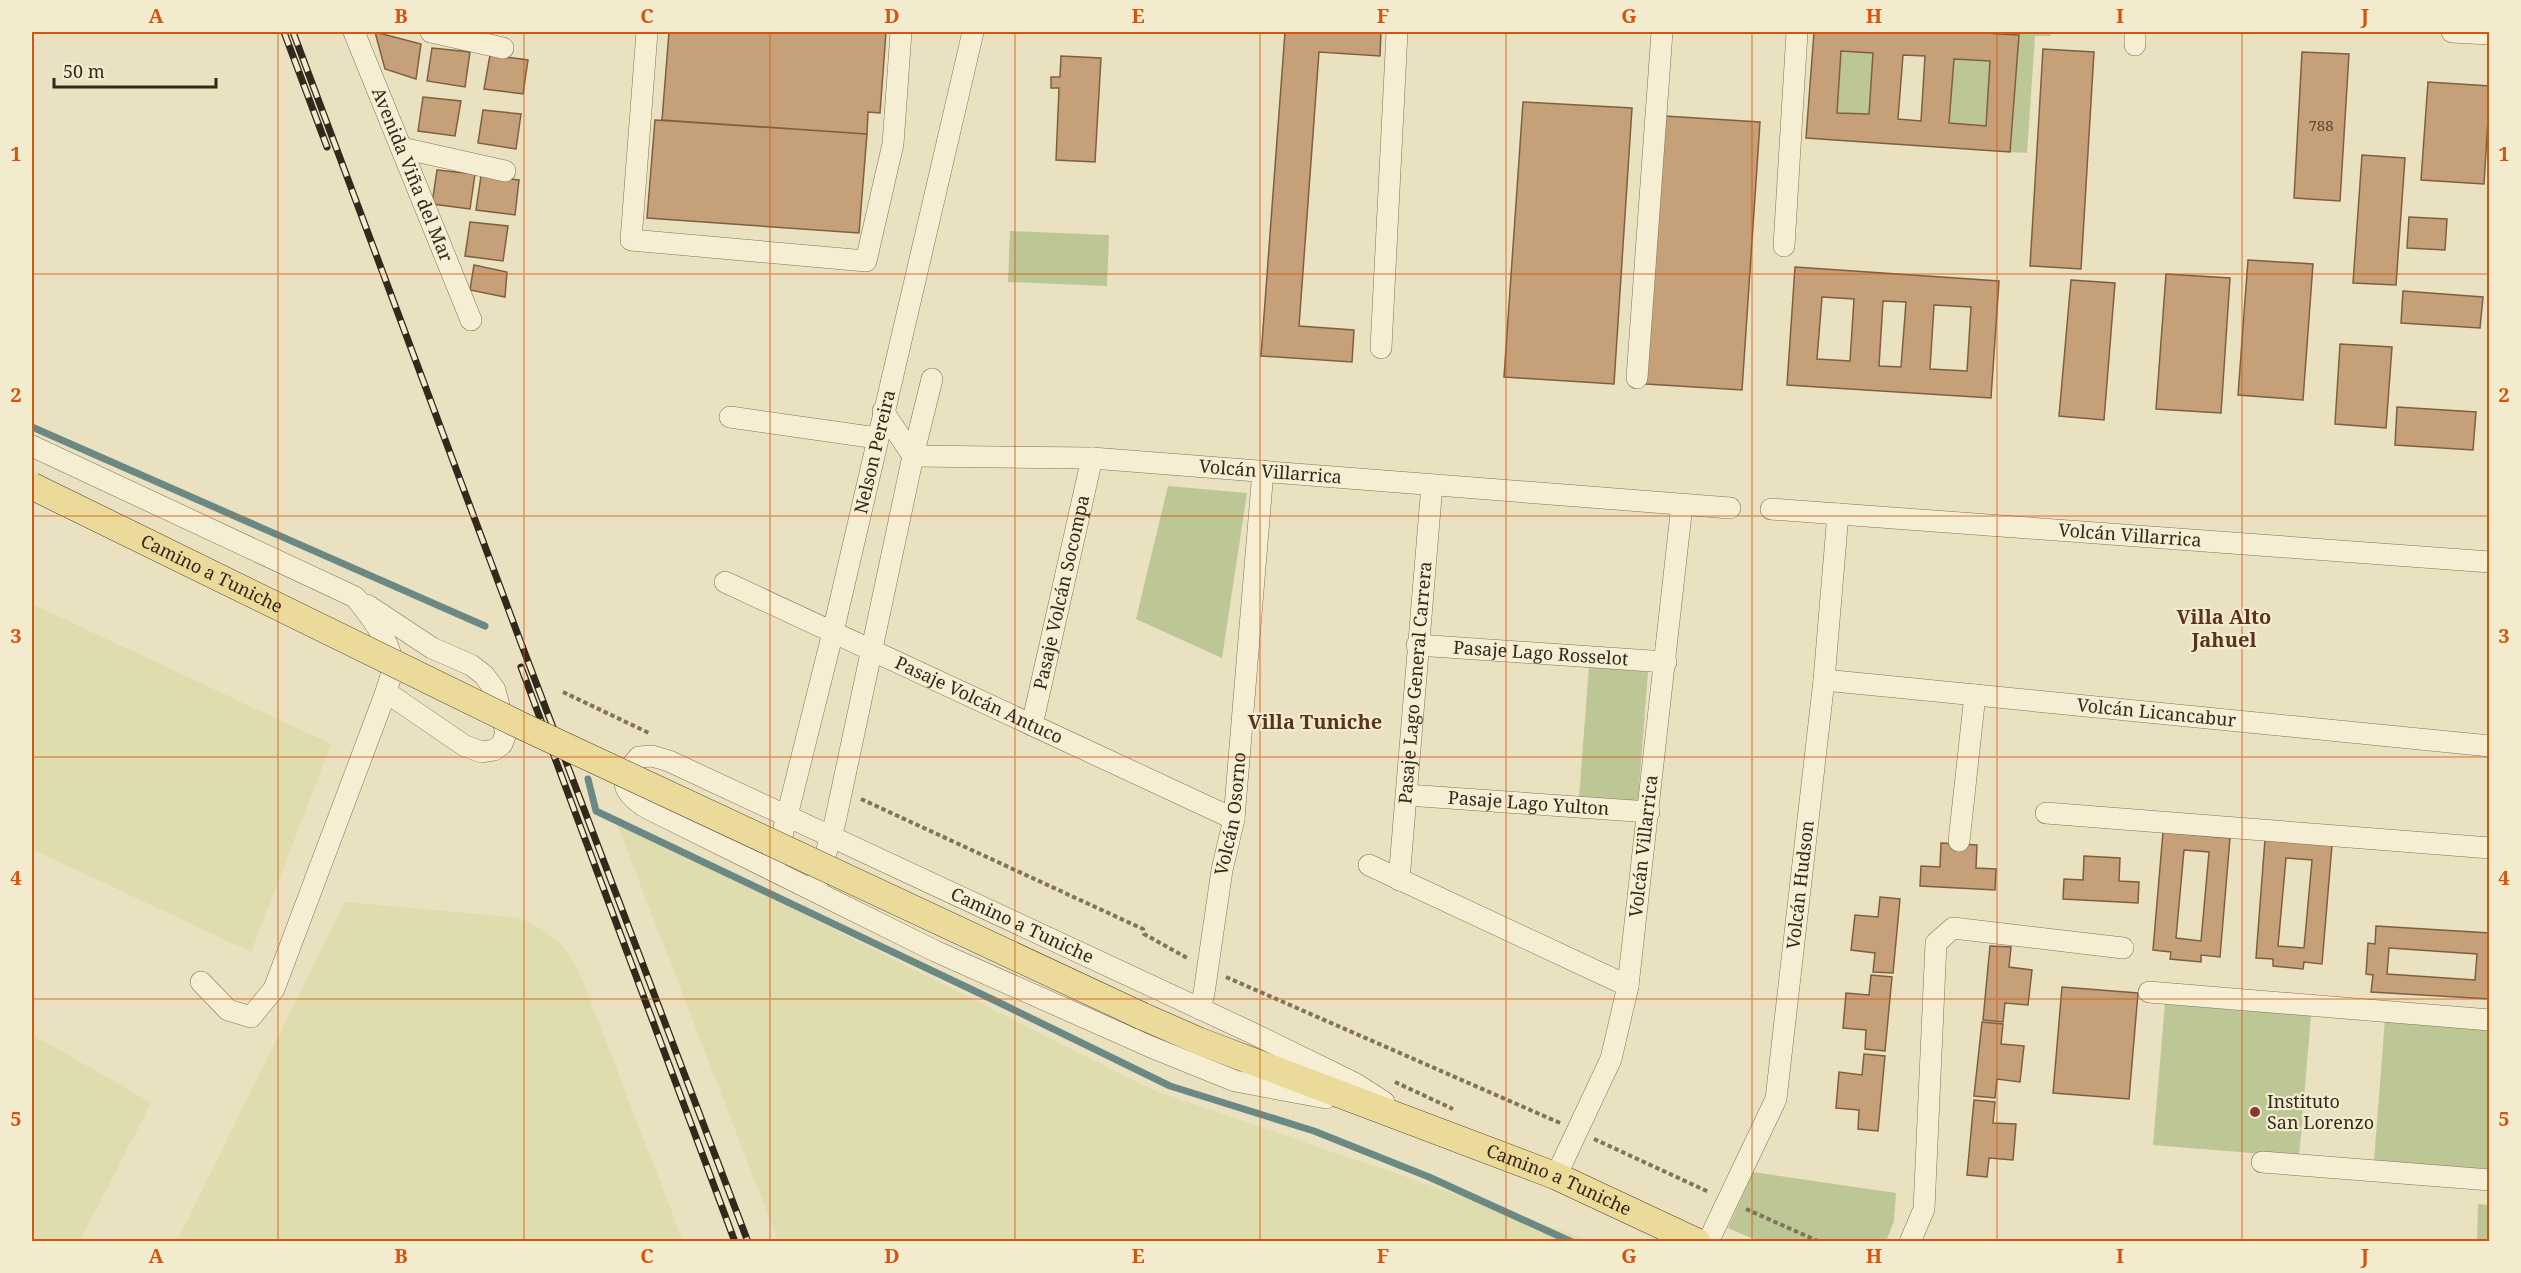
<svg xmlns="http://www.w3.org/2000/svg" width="2521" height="1273" font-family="'Noto Serif',serif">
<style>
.farmland{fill:#dfdcae}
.green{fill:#bcc795}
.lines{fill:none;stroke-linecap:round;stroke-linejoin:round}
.stream{stroke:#6b8984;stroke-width:7}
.building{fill:#c5a078;stroke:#7e6041;stroke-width:1.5;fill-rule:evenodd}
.minor-casing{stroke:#817359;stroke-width:22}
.major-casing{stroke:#4f402d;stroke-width:28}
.path{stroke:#817359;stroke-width:4;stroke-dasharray:4.5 3;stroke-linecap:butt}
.minor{stroke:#f5eed2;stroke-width:21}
.major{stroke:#ebda99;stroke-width:27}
.rail-casing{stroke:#32291d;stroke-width:7}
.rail{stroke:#f2ebce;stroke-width:4.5;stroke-dasharray:14;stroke-linecap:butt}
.major-bridge-casing{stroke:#4f402d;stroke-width:28;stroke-linecap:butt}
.major-bridge{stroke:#ebda99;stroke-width:27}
.grid{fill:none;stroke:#d6540e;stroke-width:1.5;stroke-opacity:0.55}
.poi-dot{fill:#8b372e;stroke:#f2ebce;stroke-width:2}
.labels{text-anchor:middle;stroke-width:4.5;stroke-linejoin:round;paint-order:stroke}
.number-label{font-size:15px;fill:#574734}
.street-label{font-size:18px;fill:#32291d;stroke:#f2ebce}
.poi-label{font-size:18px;fill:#32291d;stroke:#f2ebce;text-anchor:start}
.neighbourhood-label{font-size:20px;font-weight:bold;fill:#5b321f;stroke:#f2ebce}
.neatline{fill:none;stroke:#d6540e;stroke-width:2}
.grid-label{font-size:20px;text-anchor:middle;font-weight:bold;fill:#d6540e}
</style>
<rect width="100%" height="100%" fill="#eae1c0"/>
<!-- farmland -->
<path class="farmland" d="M32 604 331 744 251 952 32 849Z
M615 819 1153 1090 1591 1241H778Z
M345 902 520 918 538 927 563 946 578 969 683 1241H177Z
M32 1034 151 1103 80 1241H32Z"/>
<!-- green -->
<path class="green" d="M1966 32H2051V36H2035L2027 153 2010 152 2019 35Z
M1841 51 1873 53 1869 114 1837 113Z
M1954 59 1990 61 1986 126 1949 123Z
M1010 231 1109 235 1107 286 1008 282Z
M1168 486 1247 493 1222 658 1136 619Z
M1589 666 1648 672 1638 801 1579 798Z
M2165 1003 2311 1015 2299 1157 2153 1145Z
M2385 1019 2489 1027V1169L2374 1161Z
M1753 1172 1896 1193 1894 1221 1886 1241H1758L1728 1228Z
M2478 1204 2489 1205V1241H2477Z"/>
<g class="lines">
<!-- stream -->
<path class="stream" d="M32 427 485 626
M588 779 596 811 1000 1003 1170 1086 1314 1131 1429 1177 1572 1242"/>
</g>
<!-- building -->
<path class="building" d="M375 32 421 44 416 79 385 69Z
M669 32H886L880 113 868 112 867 134 662 120Z
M1285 32H1381L1380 56 1319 52 1299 326 1354 330 1352 362 1261 356Z
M1814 32H1966L2019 35 2010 152 1806 138ZM1841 51 1873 53 1869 114 1837 113ZM1903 55 1925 56 1921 121 1898 119ZM1954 59 1990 61 1986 126 1949 123Z
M432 48 470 52 465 87 427 81Z
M2043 49 2094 52 2081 269 2030 266Z
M2302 52 2349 54 2340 201 2294 198Z
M490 55 528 60 523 94 484 89Z
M1061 56 1101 58 1095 162 1056 160 1059 88H1051V77H1060Z
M2428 82 2490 86 2484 184 2421 180Z
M423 97 461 101 455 136 418 131Z
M1523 102 1632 108 1614 384 1504 377Z
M483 110 521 114 516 149 478 143Z
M1664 116 1760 122 1742 390 1646 384Z
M655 120 867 134 859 233 647 218Z
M2362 155 2405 158 2396 285 2353 283Z
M437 170 475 174 470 209 432 204Z
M481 176 519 180 515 215 476 210Z
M2409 217 2447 219 2445 250 2407 248Z
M470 222 508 226 503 261 465 256Z
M2248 260 2313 264 2303 400 2238 395Z
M474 265 507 272 505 297 470 290Z
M1795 267 1999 281 1991 398 1787 385ZM1822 297 1854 299 1850 361 1817 359ZM1883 301 1906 302 1901 367 1879 366ZM1934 305 1971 307 1967 371 1930 369Z
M2166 274 2230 278 2221 413 2156 409Z
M2071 280 2115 283 2104 420 2059 416Z
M2403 291 2483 297 2480 328 2401 323Z
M2340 344 2392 347 2386 428 2335 424Z
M2397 407 2476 412 2473 450 2395 445Z
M2163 832 2230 838 2220 957 2201 955V962L2170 959 2171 952 2153 950ZM2184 850 2209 852 2201 941 2176 938Z
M2265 839 2332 845 2322 964 2304 962 2303 969 2273 966V959L2256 958ZM2286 858 2312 860 2304 948 2278 946Z
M1941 843 1977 845 1976 868 1996 869 1995 890 1920 886 1921 866 1940 867Z
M2084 856 2120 858 2119 881 2139 882 2138 903 2063 899 2064 879 2083 880Z
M1880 897 1900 899 1893 973 1873 972 1875 953 1851 950 1855 915 1878 917Z
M2376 926 2490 933V999L2371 992 2373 975 2366 974 2368 943 2375 944ZM2389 948 2477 954 2475 980 2387 974Z
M1990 946 2011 947 2009 967 2032 970 2028 1005 2005 1003 2003 1022 1983 1020Z
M1871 975 1892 977 1885 1051 1865 1049 1866 1030 1843 1028 1846 993 1869 995Z
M2062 987 2138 993 2129 1099 2053 1093Z
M1982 1022 2003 1024 2001 1044 2024 1046 2020 1082 1997 1079 1995 1098 1974 1096Z
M1864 1054 1885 1056 1878 1131 1858 1129 1859 1110 1836 1108 1839 1072 1862 1075Z
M1974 1100 1995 1102 1993 1123 2016 1124 2013 1160 1989 1158 1987 1177 1967 1175Z"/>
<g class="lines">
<defs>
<g id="minor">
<path id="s1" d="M354 32 471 320"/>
<path d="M431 32 503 48"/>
<path d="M647 32 631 240 866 261 893 144 901 32"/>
<path d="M2452 32 2490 34"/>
<path d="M2135 45V32"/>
<path d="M402 148 505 171"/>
<path d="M1784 246 1797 32"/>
<path d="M1381 348 1397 32"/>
<path d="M1637 378 1662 32"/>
<path d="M883 411 913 456"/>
<path d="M730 417 877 438"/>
<path d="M32 446 355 597C369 614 394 645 392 668 392 676 388 684 386 692L274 989 251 1017 228 1010 201 982"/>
<path id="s2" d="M913 456 1092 458 1730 508"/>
<path id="s3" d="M1771 509 2490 562"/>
<path id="s4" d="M725 582 1234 819"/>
<path d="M367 605 432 648 471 665 484 675 495 690 506 733 502 744 494 750 482 752 465 746 386 692"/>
<path id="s5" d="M1417 645 1666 662"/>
<path id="s6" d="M1824 680 2490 746"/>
<path id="s7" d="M1032 725 1092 458"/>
<path id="s8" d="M1407 795 1649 812"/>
<path d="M2046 813 2490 848"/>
<path d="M1959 841 1975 695"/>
<path id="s9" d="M776 860 833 632 973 32"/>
<path d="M1369 865 1628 986"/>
<path d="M818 880 835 822 913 456 932 379"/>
<path id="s10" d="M1399 880 1432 485"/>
<path d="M2149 992 2490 1020"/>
<path id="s11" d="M1200 1009 1204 993 1222 870 1234 819 1263 471"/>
<path id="s12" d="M1326 1098 1235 1081 1151 1047 935 951 647 808C621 792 618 780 639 757L652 756 669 761 1250 1032 1356 1084 1384 1102"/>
<path d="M2262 1162 2490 1180"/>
<path id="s13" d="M1556 1176 1611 1059 1628 986 1682 505"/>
<path id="s14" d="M1708 1242 1776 1099 1824 680 1838 514"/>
<path d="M1910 1242 1924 1209 1936 943 1953 928 2123 948"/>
</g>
<g id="major">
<path id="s15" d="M1142 1016 1199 1041 1556 1176 1697 1242"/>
</g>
</defs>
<!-- minor casing -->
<use href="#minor" class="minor-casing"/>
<!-- major casing -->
<use href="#major" class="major-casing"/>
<!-- path -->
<path class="path" d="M563 692 651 734
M861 799 1143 929 1144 934 1189 959
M1226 977 1560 1123
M1395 1082 1453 1109
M1594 1139 1709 1192
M1746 1209 1820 1242"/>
<!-- minor -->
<use href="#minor" class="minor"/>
<!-- major -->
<use href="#major" class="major"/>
<defs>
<path id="rail" d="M284 32 327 147
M293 32 521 643 748 1242
M521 667 735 1242"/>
</defs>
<!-- rail casing -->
<use href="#rail" class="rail-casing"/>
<!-- rail -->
<use href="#rail" class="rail"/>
<defs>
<g id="major-bridge">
<path id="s16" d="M32 486 522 726 1142 1016"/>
</g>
</defs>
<!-- major-bridge casing -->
<use href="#major-bridge" class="major-bridge-casing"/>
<!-- major-bridge -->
<use href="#major-bridge" class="major-bridge"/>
</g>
<!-- grid -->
<path class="grid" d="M278 32V1242M524 32V1242M770 32V1242M1015 32V1242M1260 32V1242M1506 32V1242M1752 32V1242M1997 32V1242M2242 32V1242M32 274H2490M32 516H2490M32 757H2490M32 999H2490"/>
<!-- markers -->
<circle class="poi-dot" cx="2255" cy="1112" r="6"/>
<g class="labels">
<!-- number labels -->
<g class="number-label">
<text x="2321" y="131">788</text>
</g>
<!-- street labels -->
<g class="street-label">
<text dy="6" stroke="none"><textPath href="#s1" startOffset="154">Avenida Viña del Mar</textPath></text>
<text dy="6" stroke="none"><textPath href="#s9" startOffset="420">Nelson Pereira</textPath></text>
<text dy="6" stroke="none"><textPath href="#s2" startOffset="358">Volcán Villarrica</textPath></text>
<text dy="6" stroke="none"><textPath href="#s3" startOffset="360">Volcán Villarrica</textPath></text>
<text dy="6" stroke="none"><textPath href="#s16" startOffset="200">Camino a Tuniche</textPath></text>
<text dy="6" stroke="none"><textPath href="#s7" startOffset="136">Pasaje Volcán Socompa</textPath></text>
<text dy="6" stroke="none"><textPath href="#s5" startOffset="124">Pasaje Lago Rosselot</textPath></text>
<text dy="6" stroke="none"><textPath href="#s10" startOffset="198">Pasaje Lago General Carrera</textPath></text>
<text dy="6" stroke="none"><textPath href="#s4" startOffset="280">Pasaje Volcán Antuco</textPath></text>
<text dy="6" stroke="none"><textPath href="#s6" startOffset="334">Volcán Licancabur</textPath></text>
<text dy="6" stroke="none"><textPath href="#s8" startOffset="122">Pasaje Lago Yulton</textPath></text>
<text dy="6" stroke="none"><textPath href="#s11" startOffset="198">Volcán Osorno</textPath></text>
<text dy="6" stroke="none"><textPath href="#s13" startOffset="345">Volcán Villarrica</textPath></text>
<text dy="6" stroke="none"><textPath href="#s14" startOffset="374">Volcán Hudson</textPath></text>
<text dy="6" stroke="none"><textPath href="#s12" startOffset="1226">Camino a Tuniche</textPath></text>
<text dy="6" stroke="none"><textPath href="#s15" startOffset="448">Camino a Tuniche</textPath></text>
</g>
<!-- poi labels -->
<g class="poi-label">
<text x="2267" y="1108">Instituto<tspan x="2267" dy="21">San Lorenzo</tspan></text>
</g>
<!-- neighbourhood labels -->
<g class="neighbourhood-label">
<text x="2224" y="624">Villa Alto<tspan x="2224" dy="23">Jahuel</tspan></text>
<text x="1315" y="729">Villa Tuniche</text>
</g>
</g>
<!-- border -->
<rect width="2521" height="1273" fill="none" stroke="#f2ebce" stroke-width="66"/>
<!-- scale -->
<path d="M54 78v9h162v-9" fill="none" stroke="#32291d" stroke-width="3"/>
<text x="63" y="78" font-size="18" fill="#32291d" stroke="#f2ebce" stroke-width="4.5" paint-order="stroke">50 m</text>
<rect x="33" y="33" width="2455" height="1207" class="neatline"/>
<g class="grid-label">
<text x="156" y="23">A</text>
<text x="401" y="23">B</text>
<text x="647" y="23">C</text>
<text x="892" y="23">D</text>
<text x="1138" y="23">E</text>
<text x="1383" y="23">F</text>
<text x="1629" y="23">G</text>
<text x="1874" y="23">H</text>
<text x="2120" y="23">I</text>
<text x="2365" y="23">J</text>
<text x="16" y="161">1</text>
<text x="2504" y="161">1</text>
<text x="16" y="402">2</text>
<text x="2504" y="402">2</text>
<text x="16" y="643">3</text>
<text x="2504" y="643">3</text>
<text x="16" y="885">4</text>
<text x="2504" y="885">4</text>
<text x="16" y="1126">5</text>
<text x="2504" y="1126">5</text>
<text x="156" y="1263">A</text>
<text x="401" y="1263">B</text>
<text x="647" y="1263">C</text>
<text x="892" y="1263">D</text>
<text x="1138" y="1263">E</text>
<text x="1383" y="1263">F</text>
<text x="1629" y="1263">G</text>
<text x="1874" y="1263">H</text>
<text x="2120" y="1263">I</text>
<text x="2365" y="1263">J</text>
</g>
</svg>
